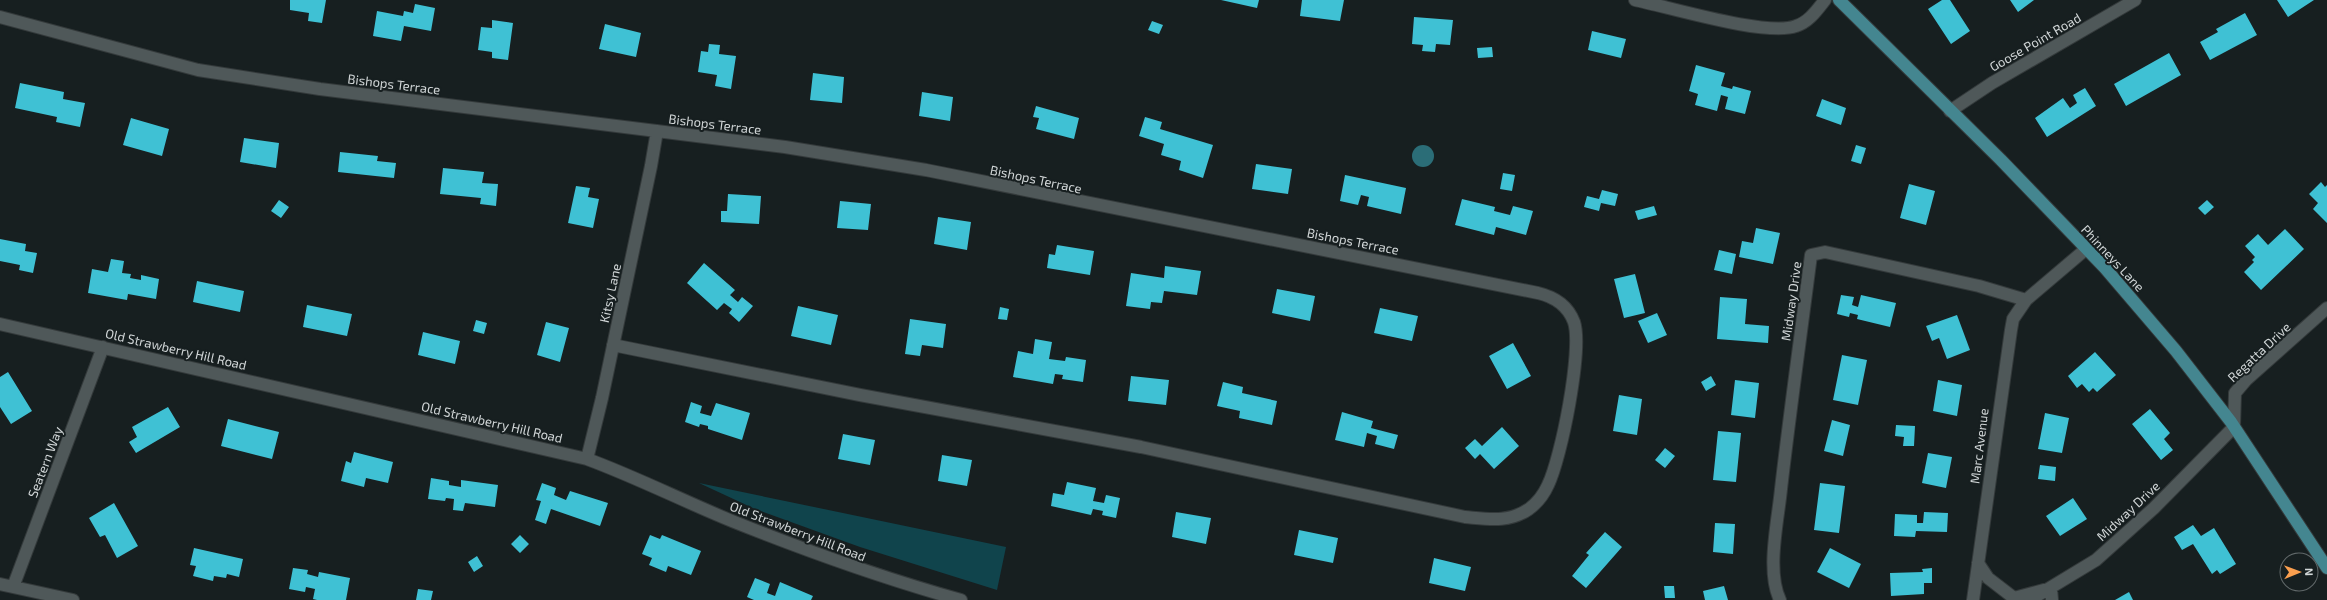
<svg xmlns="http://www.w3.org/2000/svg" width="2327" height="600" font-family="'Exo 2',sans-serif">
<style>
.green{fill:#10444c}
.water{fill:#2b6d77}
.building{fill:#3fc1d4}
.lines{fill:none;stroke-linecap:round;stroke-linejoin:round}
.minor-casing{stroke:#343a3b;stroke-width:14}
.major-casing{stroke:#343a3b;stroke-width:14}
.minor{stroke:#4f5859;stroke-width:12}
.major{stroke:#448690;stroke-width:12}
.labels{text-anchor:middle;stroke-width:4;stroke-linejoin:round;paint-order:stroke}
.street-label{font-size:13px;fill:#d1d6d7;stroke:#171f20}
</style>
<rect width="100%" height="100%" fill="#171f20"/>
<!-- green -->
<path class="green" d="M699 483 1006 547 997 590 860 547 755 509Z"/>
<!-- water -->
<path class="water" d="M1412 156a11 11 0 1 1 22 0a11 11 0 1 1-22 0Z"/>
<!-- building -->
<path class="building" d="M290 0H326L322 23 308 21 309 13 290 10Z
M1221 0H1259L1257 8Z
M1302 0H1344L1340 21 1300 16Z
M1942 0H1950L1970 31 1951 44 1928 9Z
M2010 0H2034L2018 12Z
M2277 0H2314L2288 17Z
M415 4 435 8 431 31 404 26 401 41 373 36 377 11 403 16 404 11 413 13Z
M2245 13 2257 35 2210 60 2200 42 2218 32 2216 29Z
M1414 17 1453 20 1450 45 1436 44 1435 52 1422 51 1423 45 1412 44Z
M492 20 513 23 508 60 492 58V52L478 50 481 27 492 28Z
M1152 21 1163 25 1159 34 1148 30Z
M605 24 641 33 636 57 599 49Z
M1592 31 1626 39 1621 58 1588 50Z
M709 44 720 45 719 54 736 56 731 89 715 86 717 75 698 72 701 51 708 52Z
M1492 47 1493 57 1478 58 1477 48Z
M2169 53 2181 75 2126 106 2114 84Z
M1696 65 1725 73 1721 86 1732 89 1733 86 1751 91 1745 114 1725 109 1728 97 1721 95 1717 111 1695 105 1698 94 1689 91Z
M813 73 844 77 842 103 810 100Z
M20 83 64 92 63 99 85 103 80 127 56 122 57 117 15 108Z
M2085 88 2096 106 2047 137 2035 118 2063 98 2070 108 2077 103 2073 95Z
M922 92 953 97 950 121 919 116Z
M1822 99 1846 108 1841 125 1816 116Z
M1036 106 1079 118 1074 139 1036 129 1039 118 1033 117Z
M1145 117 1162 122 1160 129 1213 145 1203 178 1179 170 1181 161 1161 155 1164 144 1139 136Z
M131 118 169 129 162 156 123 145Z
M244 138 279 143 276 168 240 162Z
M1856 145 1866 148 1861 164 1851 161Z
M340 152 378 156 377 161 396 163 394 178 338 172Z
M1256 164 1292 169 1288 194 1252 189Z
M443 168 484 172 482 183 498 184 496 206 480 204 481 198 440 194Z
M1503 173 1515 175 1512 191 1500 189Z
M1345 175 1406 188 1401 214 1367 206 1369 197 1361 195 1358 205 1340 201Z
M2321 182 2325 187 2327 185V223L2313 209 2318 203 2309 194Z
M1909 184 1935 191 1926 225 1900 218Z
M576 186 590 188 588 197 599 199 593 228 568 223Z
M1602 190 1618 194 1615 206 1601 203 1599 211 1584 207 1587 196 1599 199Z
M728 194 761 196 759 224 721 222V211H727Z
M1462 199 1495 207 1494 211 1510 215 1513 206 1533 211 1526 235 1496 227 1494 235 1455 225Z
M279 200 289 207 281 218 271 211Z
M2207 200 2214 207 2205 215 2198 208Z
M840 201 871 204 868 230 837 228Z
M1654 206 1657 215 1638 220 1635 211Z
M938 217 971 222 967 250 934 244Z
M1756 228 1780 233 1773 264 1739 257 1742 241 1753 243Z
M2285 229 2304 249 2261 290 2244 272 2254 262 2252 260 2255 257 2245 246 2258 234 2268 245Z
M0 239 26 244 25 251 37 253 33 273 19 270 20 265 0 261Z
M1057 245 1094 251 1090 275 1047 268 1049 254 1055 255Z
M1719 250 1736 254 1732 274 1714 270Z
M111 259 124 261 122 273 131 274 130 278 141 280V275L159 279 156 299 128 294 127 300 88 293 92 269 108 272Z
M704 263 735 290 730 295 738 302 742 297 753 306 739 322 729 313 732 309 724 303 717 310 687 283Z
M1165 266 1201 271 1197 295 1164 291 1162 303 1151 302 1150 309 1126 306 1131 273 1164 278Z
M1635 274 1645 313 1624 318 1614 279Z
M197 281 244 291 240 312 193 302Z
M1277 289 1315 296 1310 321 1272 313Z
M1841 295 1854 297 1852 305 1858 307 1861 295 1896 303 1890 327 1857 319 1858 315 1850 313 1849 317 1837 314Z
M1720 297 1747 299 1745 324 1769 326 1768 343 1717 339Z
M307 305 352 314 347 336 303 327Z
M798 306 838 315 831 345 791 336Z
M1000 307 1009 309 1007 320 998 319Z
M1380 308 1418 316 1412 341 1374 333Z
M1657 313 1667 335 1648 343 1638 321Z
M1957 315 1970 350 1947 359 1939 338 1932 341 1926 326Z
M910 319 946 324 943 348 922 345 920 356 905 354Z
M476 320 487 323 484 334 473 331Z
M546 322 569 328 560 362 537 355Z
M423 332 460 341 455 364 418 355Z
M1035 339 1052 342 1049 359 1065 361 1066 357 1086 360 1083 382 1062 379 1063 375 1055 374 1053 384 1013 377 1018 351 1033 354Z
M1513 343 1531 376 1507 389 1489 356Z
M2095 352 2116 375 2097 392 2093 388 2089 392 2082 384 2077 388 2068 376Z
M1842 355 1867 360 1858 405 1833 400Z
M8 372 32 411 11 424 0 407V377Z
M1131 376 1169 380 1166 405 1128 401Z
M1711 376 1716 385 1706 391 1701 382Z
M1735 380 1759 383 1755 418 1731 415Z
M1938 380 1962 385 1957 416 1933 411Z
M1223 382 1243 387 1242 393 1277 401 1272 425 1239 418 1240 411 1217 406Z
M1619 395 1642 399 1637 435 1613 431Z
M691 402 702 406 700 413 711 416 716 403 750 413 742 440 708 429V426L700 424 699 427 685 422Z
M168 407 180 427 136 453 129 442 137 437 132 427Z
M2150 409 2170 433 2164 439 2173 450 2161 460 2132 424Z
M1342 412 1373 421 1371 428 1398 435 1394 449 1375 444 1377 436 1367 433 1364 447 1335 440Z
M2045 413 2069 418 2062 453 2038 449Z
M228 419 279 432 272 459 221 446Z
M1832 420 1850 425 1843 456 1824 451Z
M1896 425 1915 426 1914 446H1903L1904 437 1895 436Z
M1502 427 1519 446 1494 469 1480 454 1475 459 1465 448 1475 439 1482 446Z
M1718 431 1741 433 1736 482 1713 480Z
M843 434 875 440 870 465 838 459Z
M1665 448 1675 456 1665 468 1655 460Z
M354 452 393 462 388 483 366 478 364 487 341 481 346 461 351 463Z
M1928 453 1952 457 1946 488 1922 483Z
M942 455 972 460 967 486 938 481Z
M2040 465 2056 467 2055 481 2038 479Z
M431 478 449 481V485L461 487V480L498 485 495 507 465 503 463 511 453 510 454 499 446 498 445 501 428 499Z
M1067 482 1096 488 1093 501 1104 503 1106 495 1120 498 1116 518 1102 515 1103 511 1093 509 1091 515 1051 506 1053 493 1064 495Z
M542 483 556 488 554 495 566 500 570 491 608 503 600 526 551 509 546 524 535 520 541 501 536 500Z
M1820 483 1845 486 1839 533 1814 530Z
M2073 498 2087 519 2060 536 2046 516Z
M114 503 138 546 117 558 105 535 100 537 89 518Z
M1176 512 1211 518 1206 544 1172 537Z
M1924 512 1948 513 1947 532 1916 531 1915 537 1894 536 1895 514 1917 515V523H1923Z
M1715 523 1735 524 1733 554 1713 552Z
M2193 525 2201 536 2214 528 2236 564 2220 574 2217 570 2212 574 2193 544 2182 550 2174 537Z
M1299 530 1338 538 1333 563 1294 555Z
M1605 532 1622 547 1586 588 1572 576 1589 555 1586 553Z
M520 535 529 544 520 553 511 544Z
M650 535 660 539 662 535 701 551 691 575 668 566 666 572 649 565 652 558 642 554Z
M194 548 243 559 239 577 227 574 226 578 214 576 213 581 193 576 196 566 190 565Z
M1830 548 1861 564 1849 588 1817 572Z
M477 556 483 566 474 572 468 562Z
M1434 558 1471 567 1465 591 1429 583Z
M293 568 308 570 307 574 318 577 319 572 350 578 346 600H317L313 599 315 589 306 587 305 592 289 589Z
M1932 568V583H1924V594L1891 596 1890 573 1923 572 1922 569Z
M755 578 770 584 767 593 775 596 780 582 813 596 811 600H754L747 597Z
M1664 586H1674L1675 598H1665Z
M1724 586 1728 600H1705L1703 591Z
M418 589 433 591 431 600H416Z
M2129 592 2133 600H2115Z"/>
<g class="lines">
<defs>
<path id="minor" d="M1635 0C1669 7 1767 37 1796 26 1809 22 1817 10 1825 0
M0 17 198 70 320 89 785 147 926 170 1538 293C1555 297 1568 306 1574 322 1583 349 1561 459 1548 485 1544 494 1537 503 1529 509 1509 523 1488 519 1465 517L1141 447 860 395 613 345
M1950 111 1992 83 2135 0
M0 324 587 459C636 477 683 501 732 521 807 551 882 578 961 600
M587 459 602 398 651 166 657 131
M1978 563 1988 578 2014 598 2051 588 2052 600
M0 584 73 600
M13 587 103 347
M1780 600C1766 571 1778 521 1781 489 1790 411 1801 333 1811 255L1825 252 1979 286 2026 300 2086 249
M1973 600 2011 330 2013 319 2026 300
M2030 600 2096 560 2154 508 2234 427 2235 393 2246 380 2327 308"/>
<path id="major" d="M1839 0 2001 160 2105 268 2176 351 2231 422 2327 568"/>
</defs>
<!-- minor casing -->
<use href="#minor" class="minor-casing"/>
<!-- major casing -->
<use href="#major" class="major-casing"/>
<!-- minor -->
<use href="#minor" class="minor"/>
<!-- major -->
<use href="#major" class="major"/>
</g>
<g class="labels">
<!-- street labels -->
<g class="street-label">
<text transform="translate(2035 42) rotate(-30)" y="5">Goose Point Road</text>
<text transform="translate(394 84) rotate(7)" y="5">Bishops Terrace</text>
<text transform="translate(715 124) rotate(7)" y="5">Bishops Terrace</text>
<text transform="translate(1036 179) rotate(12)" y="5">Bishops Terrace</text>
<text transform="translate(1353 241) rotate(11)" y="5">Bishops Terrace</text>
<text transform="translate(2113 258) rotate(47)" y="5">Phinneys Lane</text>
<text transform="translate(610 293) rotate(-78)" y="5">Kitsy Lane</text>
<text transform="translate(1791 301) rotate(-82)" y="5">Midway Drive</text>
<text transform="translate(176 349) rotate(13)" y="5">Old Strawberry Hill Road</text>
<text transform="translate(2259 352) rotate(-43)" y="5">Regatta Drive</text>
<text transform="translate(492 422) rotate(13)" y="5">Old Strawberry Hill Road</text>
<text transform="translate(1979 446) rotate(-83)" y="5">Marc Avenue</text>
<text transform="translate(45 462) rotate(-69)" y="5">Seatern Way</text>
<text transform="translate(2128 511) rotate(-43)" y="5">Midway Drive</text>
<text transform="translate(798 531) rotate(21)" y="5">Old Strawberry Hill Road</text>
</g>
</g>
<!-- north arrow -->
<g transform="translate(2299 572) rotate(89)"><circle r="19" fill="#171f20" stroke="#616869"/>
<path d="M0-3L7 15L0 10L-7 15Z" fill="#fa9f4f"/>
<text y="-6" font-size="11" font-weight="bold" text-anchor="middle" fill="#d1d6d7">N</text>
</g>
</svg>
